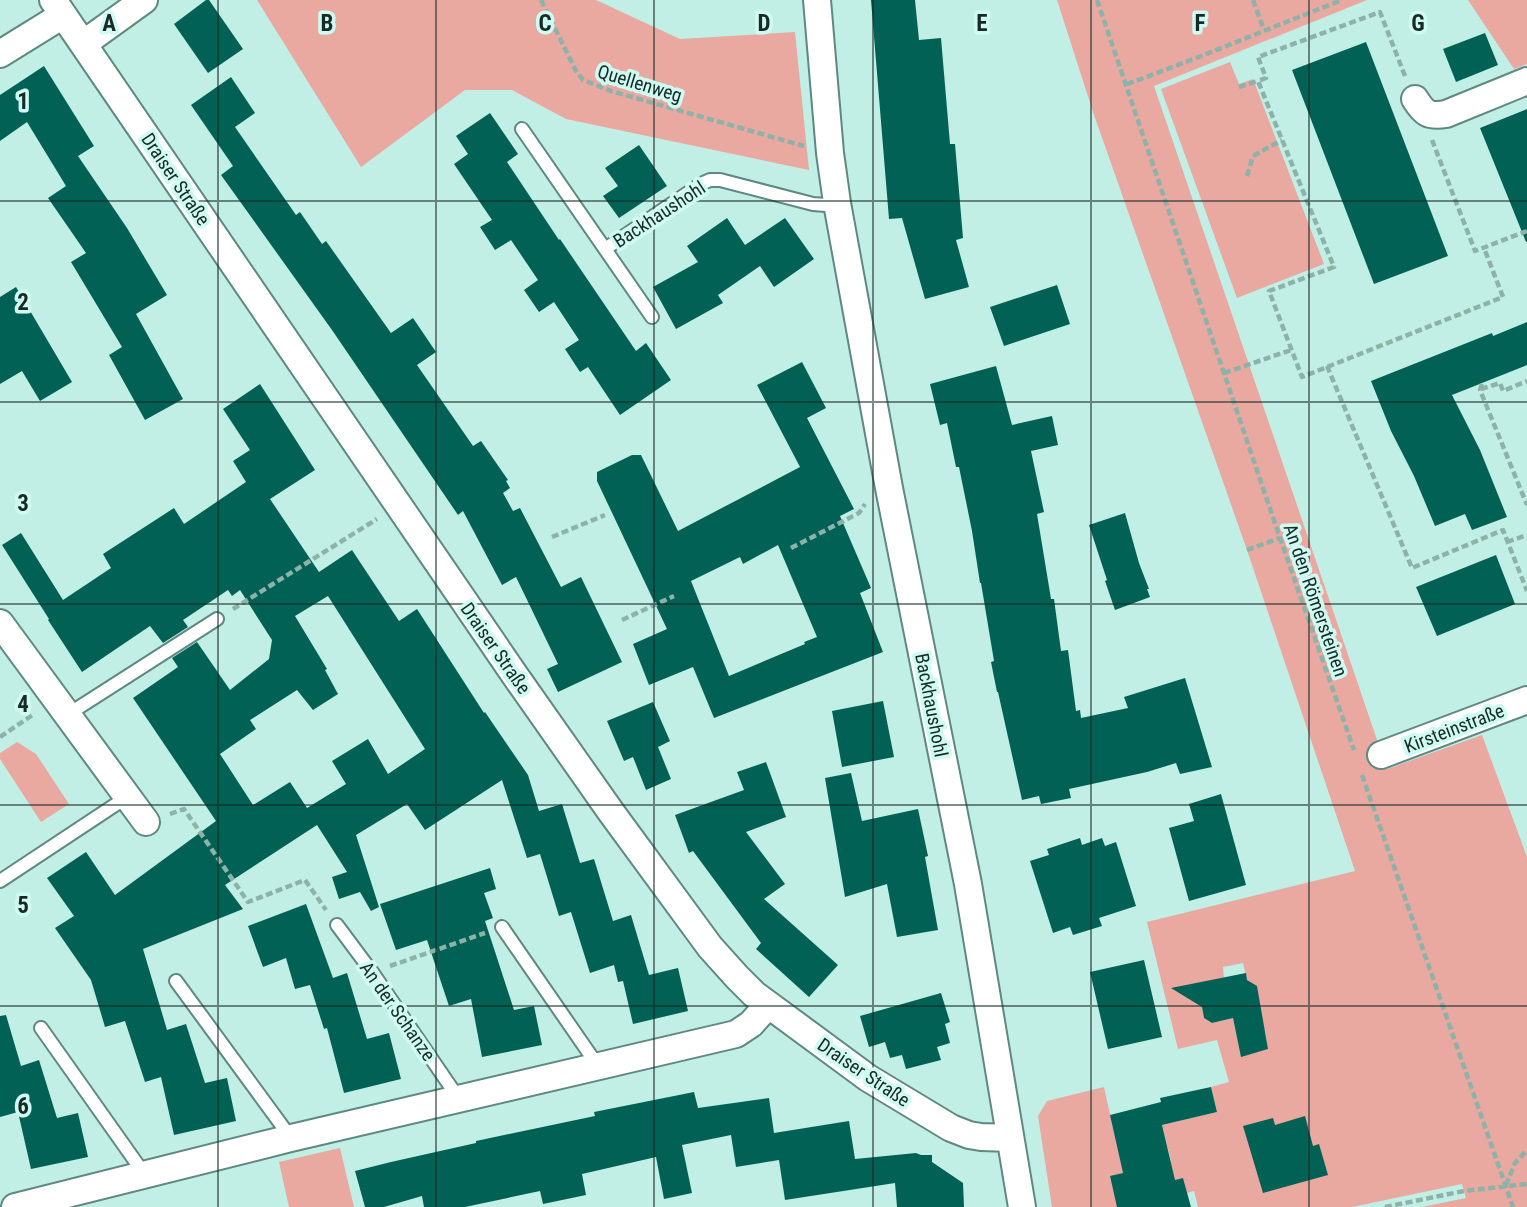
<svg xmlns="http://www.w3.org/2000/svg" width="1527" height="1207" font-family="'Roboto Condensed',sans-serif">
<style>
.green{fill:#e9a8a0;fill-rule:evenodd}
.building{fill:#016155;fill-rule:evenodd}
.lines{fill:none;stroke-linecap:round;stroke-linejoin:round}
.lane-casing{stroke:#5f8880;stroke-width:16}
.street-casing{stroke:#5f8880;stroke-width:30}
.path{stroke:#8db2aa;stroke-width:4.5;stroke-dasharray:7 3.5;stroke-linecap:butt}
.lane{stroke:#fff;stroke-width:12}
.street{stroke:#fff;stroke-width:26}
.grid{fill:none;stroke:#182926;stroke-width:2;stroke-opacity:0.55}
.labels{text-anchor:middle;stroke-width:7;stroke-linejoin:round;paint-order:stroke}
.street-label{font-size:19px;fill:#182926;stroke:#cffcf2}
.grid-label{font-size:23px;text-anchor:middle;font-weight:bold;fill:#182926;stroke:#cffcf2;stroke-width:7;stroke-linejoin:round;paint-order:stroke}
</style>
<rect width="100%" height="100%" fill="#c2efe5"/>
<!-- green -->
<path class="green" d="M257 0H596L680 39 795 32 809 170 566 119 512 90H465L361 167Z
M1057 0H1367L1154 86 1387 769 1482 735 1527 857V1207H1422L1466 1198 1462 1184 1352 1207H1198L1194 1191 1187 1193 1183 1178 1171 1181 1162 1164 1171 1161 1162 1125 1217 1112 1211 1087 1229 1082 1217 1040 1178 1049 1147 922 1355 871 1247 550 1093 112ZM1243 963 1247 980 1257 987 1260 1006 1258 1007 1263 1030H1265L1268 1049 1241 1056 1233 1018 1212 1023 1204 1018 1202 1007 1224 979 1223 967Z
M1468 0H1527V64L1514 69Z
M1230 62 1239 84 1253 79 1324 264 1237 298 1161 89Z
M17 742 36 754 69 804 41 822 0 759V753Z
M1104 1087 1123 1173 1110 1177 1119 1207H1052L1038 1116 1047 1101Z
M340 1148 354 1207H289L279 1162Z"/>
<!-- building -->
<path class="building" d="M206 0H209L243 49 208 73 174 24Z
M871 0H915L919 40 941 38 950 144H955L963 238 956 240 969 287 925 299 902 218 889 219Z
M1485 33 1498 65 1456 82 1443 49Z
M1366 42 1448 256 1374 284 1292 70Z
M44 66 94 146 78 156 127 228 167 295 136 314 183 399 145 420 109 355 122 347 71 262 86 253 48 198 66 186 27 122 0 141V95Z
M231 77 255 113 235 127 296 215 300 212 322 244 326 241 391 333 413 318 436 352 417 365 473 446 481 441 508 480 506 481 510 488 503 493 513 511 520 508 561 587 581 577 622 662 558 692 547 669 558 664 516 577 502 585 463 511 458 515 332 330 221 175 233 166 191 105Z
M1527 109V242H1526L1480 128Z
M490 113 518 154 507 162 559 240 560 239 636 351 646 343 671 380 620 415 588 367 580 372 565 349 579 340 554 302 539 312 524 290 538 280 511 240 495 250 480 227 492 220 454 164 468 154 456 136Z
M639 145 667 186 619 218 603 196 618 186 605 168Z
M727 218 745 245 785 218 814 259 774 287 760 266 718 295 723 303 676 329 653 287 698 262 687 246Z
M1057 285 1070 324 1004 346 990 307Z
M16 287 72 382 40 401 22 371 0 384V297Z
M1527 322V365L1452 395 1480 450 1507 517 1472 530 1465 514 1435 526 1414 476 1391 431 1371 381 1492 333 1493 336Z
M802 362 826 408 807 418 854 509 840 516 871 588 860 593 883 652 714 718 693 667 649 685 633 644 667 629 597 481V472L632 455H641L678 531 800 467 757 385ZM778 545 817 637 804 642 805 644 729 676 691 581 740 557 743 564Z
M996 366 1012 425 1052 416 1058 445 1031 451 1044 512 1037 514 1051 599H1054L1061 651 1068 650 1076 711 1080 710 1081 718 1128 708 1124 697 1185 678 1212 767 1180 774 1176 763 1147 772 1069 789 1071 798 1041 804 1039 796 1022 800 998 692H997L991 662 994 661 981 583H980L972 531 959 467H956L947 423 940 425 930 384Z
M260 384 315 470 270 499 319 572 352 550 399 621 417 609 484 713 485 712 528 775 539 811 562 804 580 863 594 859 613 921 631 915 649 975 678 968 688 1011 633 1024 623 981 618 982 614 965 590 973 571 912 559 916 540 854 527 858 502 780 425 830 407 804 356 835 379 907 371 911 360 892 339 899 332 877 347 872 317 825 225 885 243 909 143 949 167 1030 186 1024 205 1083 227 1078 236 1121 174 1135 161 1077 145 1082 125 1021 105 1027 91 980 55 928 74 916 47 878 86 852 115 895 216 821 133 698 178 667 172 658 197 642 230 690 269 659 272 640 240 590 232 596 228 590 183 620 188 627 163 643 150 626 82 672 48 620 49 619 2 545 21 533 63 600 111 568 103 554 174 508 184 524 246 482 233 461 250 450 223 409ZM328 596 425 749 388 774 368 739 332 761 346 784 307 808 290 782 253 805 220 754 256 729 250 720 297 690 313 710 338 694 325 670 327 669 295 616Z
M1125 513 1139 563 1149 589H1147L1150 597 1115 610 1105 581 1107 580 1089 525Z
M1496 555 1515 604 1437 636 1416 587Z
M883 701 894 757 842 767 832 711Z
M653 702 670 741 658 747 671 779 646 790 633 757 624 761 607 721Z
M766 762 786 817 746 832 785 884 764 899 838 965 809 997 756 949 761 943 693 851 689 853 675 815 744 790 737 772Z
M851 773 862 821 918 809 928 856 925 857 938 930 897 937 887 884 845 897 825 778Z
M1221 794 1246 885 1189 901 1169 828 1194 821 1189 804Z
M1080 838 1082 845 1102 838 1105 846 1116 842 1136 906 1099 918 1102 926 1073 935 1070 927 1053 933 1030 861 1049 855 1047 849Z
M490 868 496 889 484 893 493 918 485 921 514 1010 534 1006 542 1045 482 1057 471 999 449 1006 427 940 396 950 380 904Z
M306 904 333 978 347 973 367 1039 389 1033 401 1079 344 1093 327 1028 324 1029 310 985 295 989 286 958 263 967 248 926Z
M1144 960 1162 1037 1108 1049 1090 972Z
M1246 973 1247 980 1257 986 1268 1049 1241 1057 1233 1018 1212 1023 1204 1018 1202 1007 1171 988Z
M941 993 950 1022 945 1024 950 1043 937 1047 941 1060 906 1069 902 1055 890 1058 885 1042 869 1047 860 1016Z
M6 1015 21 1066 39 1060 57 1118 78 1113 88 1157 31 1169 18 1112 0 1117V1016Z
M1211 1087 1217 1112 1162 1125 1175 1180 1183 1178 1191 1207H1117L1110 1176 1123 1173 1110 1115 1161 1102 1160 1098Z
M694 1092 698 1108 769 1098 774 1133 849 1121 855 1159 916 1153 921 1155H932V1162L963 1183 964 1207H897L895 1183 785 1200 779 1160 736 1167 731 1135 682 1145 692 1193 664 1199 656 1157 582 1174 586 1195 543 1204 540 1191 465 1207H424L422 1196 384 1207H365L355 1171 391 1162 476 1143V1141L595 1116 594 1112Z
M1305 1116 1313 1146 1319 1144 1328 1175 1263 1193 1243 1126 1273 1118 1275 1125Z"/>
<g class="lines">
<defs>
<path id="lane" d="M522 129 652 317
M605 249 701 184 710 180H720L813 204 826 205 837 203
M67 715 217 619
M0 881 127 797
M337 925 372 972 459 1099
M502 927 598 1066
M176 981 291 1138
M41 1028 145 1175"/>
<path id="street" d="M53 0 514 674 611 812 710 947 737 977 754 994 868 1078 951 1128 969 1135 981 1137 1010 1138
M817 0 830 153 837 203 889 488 968 884 1022 1207
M83 44 144 0
M0 54 63 15
M1415 99C1424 113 1428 117 1446 114L1527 81
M0 623 146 822
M1381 755 1527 700
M15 1207 291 1138 736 1034 751 1024 768 1005"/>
</defs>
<!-- lane casing -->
<use href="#lane" class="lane-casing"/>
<!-- street casing -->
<use href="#street" class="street-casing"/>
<!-- path -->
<path class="path" d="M541 0 576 71 583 80 611 91 804 146
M1097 0 1280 538 1354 750
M1253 0 1264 30
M1405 76 1380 12 1258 57 1266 78 1258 81 1334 267 1269 291 1302 377 1503 297 1484 248
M1127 84C1199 58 1270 28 1342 0
M1239 87 1258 81
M1432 140 1475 251 1527 231
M1247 176 1253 156 1282 140
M1327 366 1412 568 1503 530 1527 591
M1224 373 1291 350
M1482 384 1480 390 1527 505
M1481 389 1500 383 1503 391 1527 381
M552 537 605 515
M1507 542 1527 535
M791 548 859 513 865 504
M1247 550 1280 538
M233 609 377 519
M622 620 674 596
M0 737 34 714
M1362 775 1513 1207
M170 814 184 809 248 902 305 880 326 910
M390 966 485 933
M1506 1185 1515 1163 1527 1150
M1385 1207 1464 1191 1527 1184"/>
<!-- lane -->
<use href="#lane" class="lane"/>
<!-- street -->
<use href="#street" class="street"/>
</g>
<!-- grid -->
<path class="grid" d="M218 0V1207M436 0V1207M654 0V1207M873 0V1207M1091 0V1207M1309 0V1207M0 201H1527M0 402H1527M0 604H1527M0 805H1527M0 1006H1527"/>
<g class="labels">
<!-- street labels -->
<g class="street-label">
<text transform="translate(640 83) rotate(17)" y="7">Quellenweg</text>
<text transform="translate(176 179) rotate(56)" y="7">Draiser Straße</text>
<text transform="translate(659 214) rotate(-33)" y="7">Backhaushohl</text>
<text transform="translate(1316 600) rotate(71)" y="7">An den Römersteinen</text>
<text transform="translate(496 648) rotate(55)" y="7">Draiser Straße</text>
<text transform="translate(932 705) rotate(79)" y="7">Backhaushohl</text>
<text transform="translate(1454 728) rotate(-21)" y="7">Kirsteinstraße</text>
<text transform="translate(398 1011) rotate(55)" y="7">An der Schanze</text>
<text transform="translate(864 1072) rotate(34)" y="7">Draiser Straße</text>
</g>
</g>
<g class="grid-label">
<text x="109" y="31">A</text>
<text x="327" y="31">B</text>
<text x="545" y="31">C</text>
<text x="764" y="31">D</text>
<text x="982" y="31">E</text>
<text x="1200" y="31">F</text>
<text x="1418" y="31">G</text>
<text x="23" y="109">1</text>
<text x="23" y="310">2</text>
<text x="23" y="511">3</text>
<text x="23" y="712">4</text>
<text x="23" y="913">5</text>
<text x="23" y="1114">6</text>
</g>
</svg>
